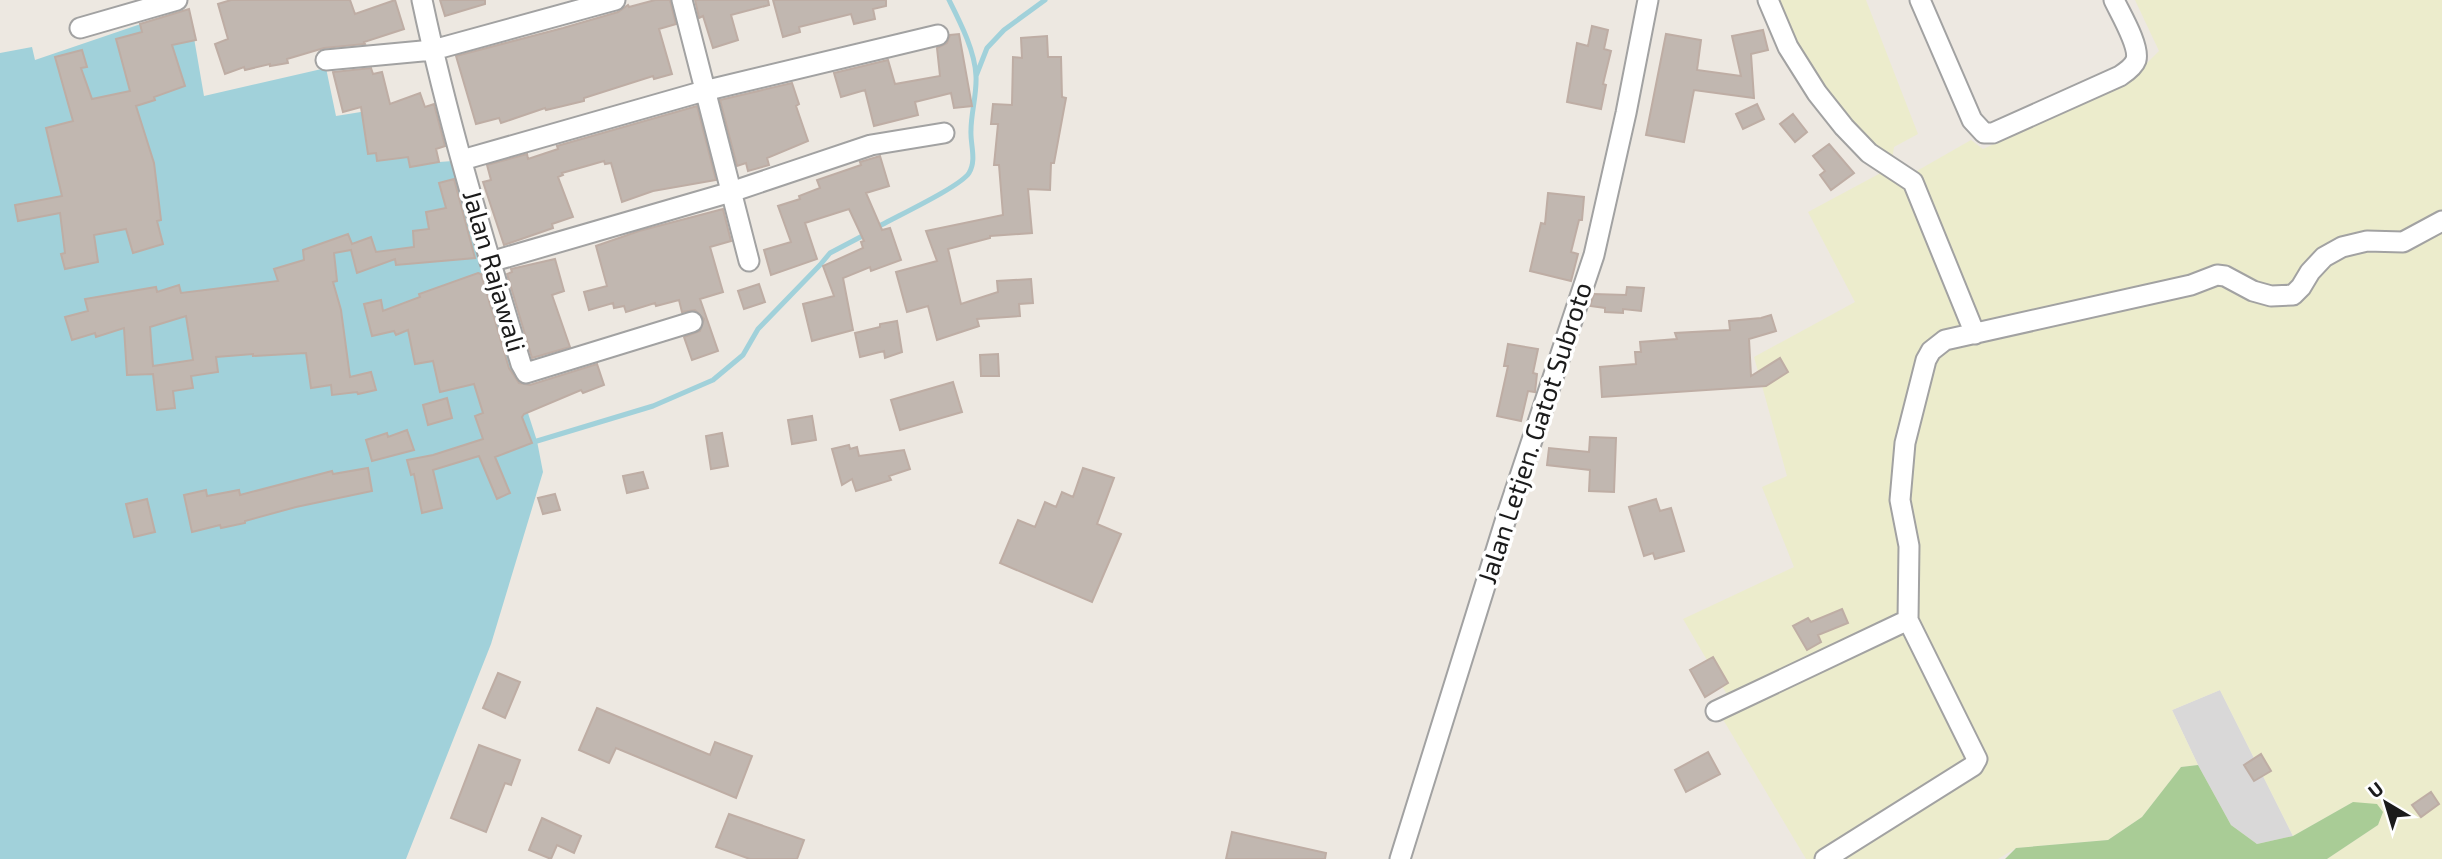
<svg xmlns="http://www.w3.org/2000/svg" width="2442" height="859" font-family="'Exo 2',sans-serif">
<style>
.residential{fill:#d9d8d8}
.farmland{fill:#ececcc}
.forest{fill:#a9cc96}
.water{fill:#a1d1da}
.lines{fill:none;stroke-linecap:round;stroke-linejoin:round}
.stream{stroke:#a1d1da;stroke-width:5}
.building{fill:#c1b7b0;stroke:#beada4;stroke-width:2;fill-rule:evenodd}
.minor-casing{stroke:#a2a2a2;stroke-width:23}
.minor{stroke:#fff;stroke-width:19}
.labels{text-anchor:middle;stroke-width:7;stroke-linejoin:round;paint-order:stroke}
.street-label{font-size:26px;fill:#1b1b1b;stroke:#fff}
</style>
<rect width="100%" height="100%" fill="#ede8e1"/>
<!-- residential -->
<path class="residential" d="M2220 690 2293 836 2257 844 2231 825 2198 765 2172 710Z"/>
<!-- farmland -->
<path class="farmland" d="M1767 0H1866L1918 134 1894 147 1891 167 1908 176 1971 140 1983 149 2126 84 2159 51 2135 0H2442V859H2327L2378 825 2353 802 2293 836 2220 690 2172 710 2198 765 2181 767 2142 817 2108 840 2016 848 1998 859H1806L1718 711 1732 703 1683 619 1794 567 1762 487 1787 476 1754 357 1855 302 1808 212 1890 168 1843 127Z"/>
<!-- forest -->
<path class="forest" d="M2198 765 2231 825 2257 844 2293 836 2353 802 2377 804 2383 812 2378 825 2327 859H2005L2016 848 2108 840 2142 817 2181 767Z"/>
<!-- water -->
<path class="water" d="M189 9 204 96 326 68 336 116 398 106 439 162 453 161 498 320 537 441 543 472 491 644 406 859H0V53L32 47 35 60 173 13Z"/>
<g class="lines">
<!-- stream -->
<path class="stream" d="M976 76 987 48 1004 30 1045 0
M876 228C895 217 960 187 969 173 977 160 970 144 971 130 971 113 977 94 976 76 975 51 960 22 949 0
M537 441 653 406 713 380 743 355 758 329 820 265 830 253 868 233"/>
</g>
<!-- building -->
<path class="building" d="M231 0H350L355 14 395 0 404 29 364 42 365 44 324 48 287 59 288 63 270 66V64L245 70 244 67 225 74 215 44 228 39 218 4Z
M440 0H485V4L445 16Z
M655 0H670L676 24 659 29 672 74 654 79 653 76 584 98V101L546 110 545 108 501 123 499 118 476 124 456 56 563 28 618 12 628 5 629 7Z
M695 0H768L769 5 731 15 738 40 713 48 703 16 699 18Z
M773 0H886V6L873 9 875 19 854 24 851 14 799 27 800 32 783 37Z
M189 9 196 40 172 45 185 86 154 97 155 100 136 106 154 163 161 220 157 221 163 244 133 253 126 229 94 235 98 262 65 269 61 254 65 253 60 213 18 221 15 205 62 196 46 128 73 121 55 57 82 50 87 67 81 68 92 99 130 91 116 39 142 32 140 24Z
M1592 26 1608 30 1604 49 1611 51 1603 84 1606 85 1601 109 1567 102 1577 43 1588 46Z
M1763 30 1768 50 1751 54 1754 98 1694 90 1684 142 1646 135 1666 34 1701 40 1697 70 1741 76 1732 36Z
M959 34 972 106 954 108 951 93 915 102 918 115 874 126 865 90 841 97 834 73 888 60 895 84 940 76 937 48 947 43 950 35Z
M1047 36 1048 57H1061L1062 97 1066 98 1054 163H1051L1050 190 1028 189 1032 233 990 236V238L948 249 961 304 998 292 997 281 1031 279 1033 303 1019 304 1020 316 977 319 979 326 937 340 928 306 907 312 896 272 937 261 926 231 1003 215 999 165H994L998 124H991L993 104 1012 105 1013 57 1022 58 1021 38Z
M371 68 373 74 382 72 390 104 420 93 425 107 434 104 445 146 436 149 439 162 410 167 408 157 377 161 376 153 368 154 361 107 343 112 333 72Z
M792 83 799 104 796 106 808 141 767 158 769 165 748 171 746 163 737 166 720 100Z
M1757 104 1764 119 1743 129 1736 114Z
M697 106 716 180 653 191 622 202 611 163 605 164 604 161 562 173 563 175 558 177 573 217 552 224 553 228 504 245 483 182 491 180 487 165 527 154 528 159 558 149 557 146Z
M1793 114 1807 132 1795 142 1780 124Z
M1829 144 1854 173 1831 190 1820 175 1825 171 1813 156Z
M880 156 889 186 866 193 882 230 890 228 901 260 871 271 870 267 843 278 853 330 812 341 803 304 834 296 823 266 863 248 861 242 864 241 849 209 805 223 817 259 771 275 764 250 791 242 778 206 800 199 799 196 820 188 817 180 861 165 860 162Z
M454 179 475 258 396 265 395 259 357 273 351 250 334 253 337 281 333 282 341 310 350 377 371 372 376 390 358 394 357 392 332 395 331 385 311 388 306 353 253 356V354L216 357 218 372 191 376 193 388 173 391 175 408 157 410 153 374 127 375 124 328 96 337 95 333 72 340 65 317 88 311 85 299 156 287 157 292 179 285 181 293 278 281 274 269 304 260 303 250 348 234 352 244 371 237 376 252 414 247 413 231 429 229 426 212 446 208 439 183ZM186 316 193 360 153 366 150 327Z
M1548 193 1584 197 1582 220H1579L1571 252 1578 254 1571 281 1530 271 1541 223 1545 224Z
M723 209 731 241 710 247 723 292 700 299 718 351 692 360 684 337 700 331 704 319 695 310 682 312 679 300 656 306 655 303 626 312 624 306 614 308 613 303 589 310 584 292 607 286 596 246 639 231Z
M555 259 564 291 552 295 570 347 532 358 507 274 512 272 511 269Z
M478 273 481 274 509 368 519 383 530 385 597 364 604 385 583 393 581 390 524 414 522 417 532 443 495 457 510 493 497 499 479 456 433 470 442 508 422 513 414 474 411 475 407 460 433 455 483 439 475 416 483 413 474 384 440 392 433 361 415 364 408 330 396 335 394 331 372 336 364 304 381 300 383 311 420 297 419 294Z
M759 284 765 302 744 309 738 291Z
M1627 287 1644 288 1641 311 1623 309V313L1605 312V308L1590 306 1594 294 1626 295Z
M1771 315 1776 331 1749 339 1751 376 1780 358 1788 372 1766 386 1602 397 1600 367 1636 364 1635 352H1641L1640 342 1677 339 1675 333 1730 330 1729 321 1761 318Z
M897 321 902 352 885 358 884 351 860 357 855 333 880 327V324Z
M1508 344 1538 349 1533 373 1537 374 1535 392 1528 391 1521 421 1497 416 1508 366H1504Z
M998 354 999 376H981L980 355Z
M953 382 962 412 900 430 891 400Z
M447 398 452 418 428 425 423 405Z
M812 416 816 440 792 444 788 420Z
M407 430 414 450 372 461 366 440 387 433 388 437Z
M722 433 728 466 711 469 706 436Z
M1590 437 1616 438 1614 492 1589 491 1590 470 1547 465 1549 448 1589 452Z
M849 445 850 449 857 447 859 456 904 450 910 469 889 476 891 480 856 491 852 479 842 485 832 449Z
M368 468 372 491 296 507 245 521V523L221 528 220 525 192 532 184 495 206 490 207 496 239 490 240 495 332 471 333 474Z
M1083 468 1114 478 1097 524 1121 534 1092 602 1000 563 1018 520 1035 527 1045 502 1056 507 1062 492 1073 497Z
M643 472 648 488 627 493 623 476Z
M555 494 560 510 543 514 538 498Z
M147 499 155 532 134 537 126 504Z
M1656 499 1660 511 1671 508 1684 551 1655 559 1653 553 1644 556 1629 507Z
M1842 609 1848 623 1818 635 1821 642 1807 650 1793 626 1808 618 1811 622Z
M1713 657 1728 683 1705 697 1690 670Z
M498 673 520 682 505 718 483 708Z
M597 708 710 755 715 742 752 756 736 798 616 748 609 763 579 750Z
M479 745 520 760 511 785 505 783 486 832 451 818Z
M1708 752 1720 774 1686 792 1675 770Z
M2261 754 2271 771 2254 781 2244 765Z
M2431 792 2439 804 2421 817 2412 805Z
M729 814 804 840 797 859H750L716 847Z
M542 818 581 836 574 853 557 845 551 859 529 850Z
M1232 832 1326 853 1325 859H1226Z"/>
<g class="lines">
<defs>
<path id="minor" d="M422 0C448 123 485 244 521 364L526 373 692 322
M682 0 749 261
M1768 0 1788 47 1817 93 1844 127 1869 153 1913 182 1975 334
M1920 0 1972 120 1984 133H1993L2120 76C2126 72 2134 66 2136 60 2140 46 2120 13 2114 0
M80 28 177 0
M326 60 433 50 615 0
M462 160 704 91 938 35
M490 262 731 192 871 145 944 133
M1716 711 1908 620
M1400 859 1508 512 1594 255 1626 113 1648 0
M1825 859 1973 766 1977 759 1908 620 1909 546 1900 500 1905 443 1926 360 1931 351 1945 340 2191 285 2217 275 2225 276 2253 291 2271 296 2293 295 2301 287 2310 272 2324 257 2342 247 2367 241 2403 242 2442 221"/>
</defs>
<!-- minor casing -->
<use href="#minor" class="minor-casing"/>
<!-- minor -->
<use href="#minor" class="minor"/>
</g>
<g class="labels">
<!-- street labels -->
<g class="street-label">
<text transform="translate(494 271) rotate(74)" y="9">Jalan Rajawali</text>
<text transform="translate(1535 433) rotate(-72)" y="9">Jalan Letjen. Gatot Subroto</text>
</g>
</g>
<!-- north arrow -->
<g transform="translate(2386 803) rotate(322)" stroke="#ffffff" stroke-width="5" paint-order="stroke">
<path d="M0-5L12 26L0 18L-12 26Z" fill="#1b1b1b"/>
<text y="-10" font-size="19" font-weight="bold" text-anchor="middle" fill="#1b1b1b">U</text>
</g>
</svg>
